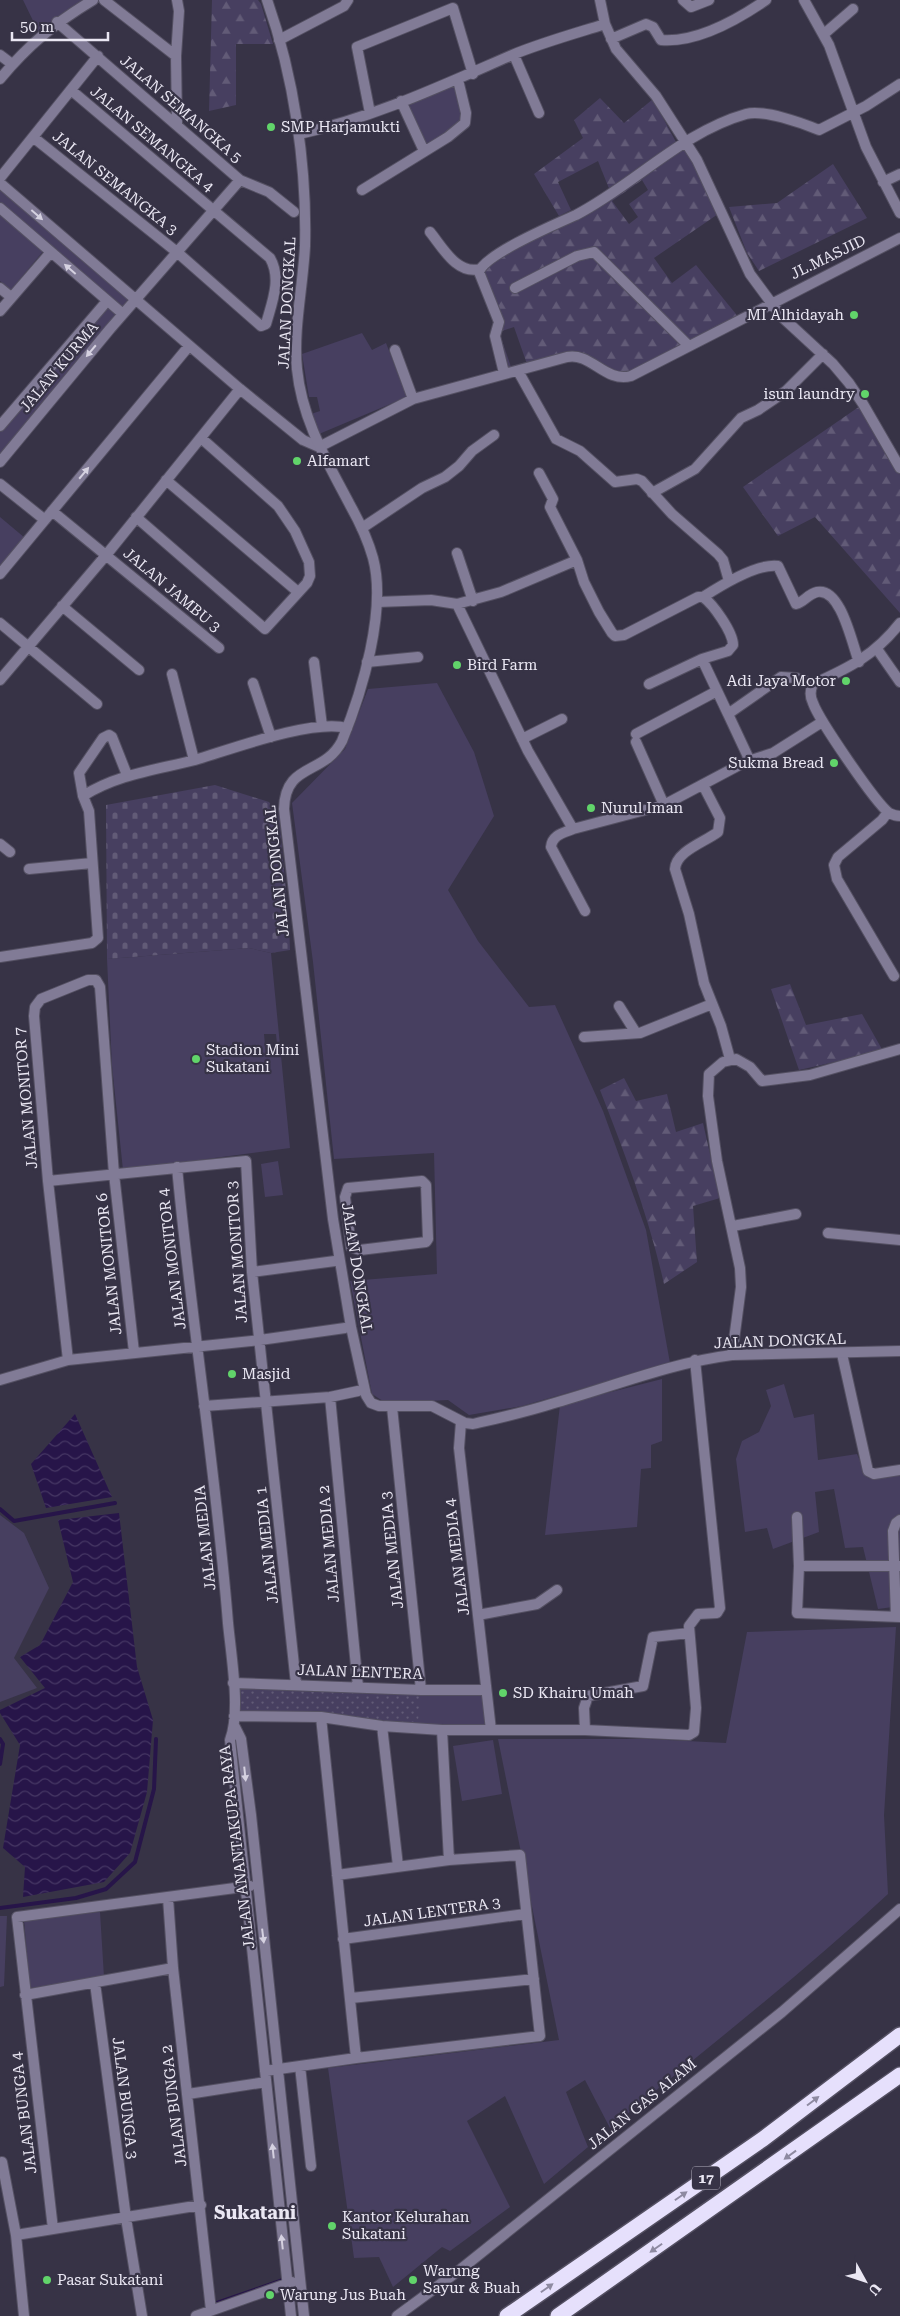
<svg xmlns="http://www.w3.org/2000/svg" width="900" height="2316" font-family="'Roboto Serif',serif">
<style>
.green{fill:#473f60;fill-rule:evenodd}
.forest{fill:url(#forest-firs);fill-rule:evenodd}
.cemetery{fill:url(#cemetery-stones)}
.park{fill:url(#park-dots)}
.water{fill:url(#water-waves)}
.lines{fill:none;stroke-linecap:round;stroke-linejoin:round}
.stream{stroke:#271549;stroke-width:4}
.minor-casing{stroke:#545062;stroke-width:12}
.tertiary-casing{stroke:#545062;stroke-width:12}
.motorway-casing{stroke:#545062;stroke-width:18}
.minor{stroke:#817b96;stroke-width:10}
.tertiary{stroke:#817b96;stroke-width:10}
.motorway{stroke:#e6e0fc;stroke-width:15}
.oneway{fill:#d5d1e0}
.oneway2{fill:#8e8aa1}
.poi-dot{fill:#61d46a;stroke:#373346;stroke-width:2}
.labels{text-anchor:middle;stroke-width:4.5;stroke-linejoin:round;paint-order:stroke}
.shield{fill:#373346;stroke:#b4b1bf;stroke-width:1}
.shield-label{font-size:14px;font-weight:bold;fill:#eae7f3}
.street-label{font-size:15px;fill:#eae7f3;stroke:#373346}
.poi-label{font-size:15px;fill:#eae7f3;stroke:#373346;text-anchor:start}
.quarter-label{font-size:18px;font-weight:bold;fill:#eae7f3;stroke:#373346}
</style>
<defs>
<pattern id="forest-firs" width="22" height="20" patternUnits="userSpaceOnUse" patternTransform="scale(1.25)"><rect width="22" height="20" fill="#473f60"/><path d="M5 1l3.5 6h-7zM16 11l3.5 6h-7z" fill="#625b77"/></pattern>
<pattern id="cemetery-stones" width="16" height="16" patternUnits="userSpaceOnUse" patternTransform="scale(1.25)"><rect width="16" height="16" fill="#473f60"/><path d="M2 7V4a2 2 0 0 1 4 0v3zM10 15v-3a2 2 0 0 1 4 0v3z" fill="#625b77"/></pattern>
<pattern id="park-dots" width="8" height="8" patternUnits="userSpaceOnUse" patternTransform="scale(1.25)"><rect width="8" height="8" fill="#473f60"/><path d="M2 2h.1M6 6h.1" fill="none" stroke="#625b77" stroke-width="1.8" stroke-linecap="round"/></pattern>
<pattern id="water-waves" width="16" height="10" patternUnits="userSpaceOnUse" patternTransform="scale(1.25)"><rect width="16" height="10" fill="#271549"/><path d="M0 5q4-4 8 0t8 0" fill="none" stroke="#463764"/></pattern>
</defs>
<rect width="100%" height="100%" fill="#373346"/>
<!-- green -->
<path class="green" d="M23 0H86L38 31Z
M458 80 466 118 424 151 401 101Z
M0 183 136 301 0 462V426L107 301 0 208Z
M0 213 45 249 11 290 0 281Z
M362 333 372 350 386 343 407 397 319 434 311 414 320 411 317 397H309L302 354Z
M0 517 25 538 0 567Z
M437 683 474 752 494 816 448 890 478 941 529 1007 555 1005 603 1111 646 1230 670 1363 522 1406 469 1415 448 1400 386 1403 372 1394 350 1281 437 1274 434 1153 334 1159 313 962 292 803 345 749 368 689Z
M249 948 271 953 290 1148 123 1170 112 1066 107 959ZM264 1034H276L278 1055 266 1056Z
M278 1161 283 1195 265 1197 261 1164Z
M662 1379V1441L651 1445V1468L641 1469 637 1527 545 1535 560 1405Z
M784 1384 794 1418 814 1414 818 1460 857 1454 867 1477 900 1475V1606L878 1609 863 1547 845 1548 834 1489 815 1492 819 1532 773 1549 767 1528 745 1532 736 1459 742 1441 759 1432 771 1406 766 1390Z
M0 1515 24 1533 49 1588 14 1658 37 1688 0 1702Z
M896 1627 884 1815 888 1894C799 1977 703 2051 610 2128L585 2080 566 2092 588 2147 544 2184 505 2096 467 2121 510 2207 450 2251 442 2247 393 2287 379 2257 354 2258 328 2068 559 2040 498 1739H648L726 1743 747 1632Z
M296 1684 486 1690 491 1730 382 1726Z
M493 1740 502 1794 462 1801 453 1746Z
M100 1912 104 1977 30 1988 24 1920Z
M0 1916H7L4 1986 0 1987Z"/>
<!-- forest -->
<path class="forest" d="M212 0H258L261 4 273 44H236V105L209 111Z
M600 98 624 123 653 99 677 144 610 191 598 161 558 182 571 210 559 216 534 174 583 138 574 120Z
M686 143 721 212 654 258 672 283 696 265 740 319 624 378 585 359 504 373 498 328 480 269 586 209ZM642 180 648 190 629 204 638 217 629 224 612 201ZM514 327 527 364 511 367 499 332Z
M833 164 867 218 759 271 747 253 729 207 777 203Z
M863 404 900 468V613L815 517 778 536 743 487Z
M790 984 806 1025 862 1014 883 1051 799 1070 771 989Z
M624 1078 636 1101 667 1094 676 1132 703 1123 720 1198 693 1206 697 1262 664 1284C649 1217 625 1154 600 1090Z"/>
<!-- cemetery -->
<path class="cemetery" d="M215 785 269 802 279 816 289 924 290 950 271 953 249 948 107 959 106 805Z"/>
<!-- park -->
<path class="park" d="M239 1687 420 1695 418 1724 240 1712Z"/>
<!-- water -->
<path class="water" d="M75 1414 112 1497 46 1508 31 1464Z
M119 1513 137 1667 153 1720 147 1792 130 1853 104 1882 23 1897 25 1867 3 1848 20 1745 0 1713V1710L45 1688 20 1657 40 1645 73 1582 58 1520Z"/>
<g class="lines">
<!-- stream -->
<path class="stream" d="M0 1509 14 1521 115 1503
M0 1739 3 1744 0 1764
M0 1908 76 1898 106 1889 135 1862 154 1789 156 1739
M213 2300 214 2304 283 2280V2276"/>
<defs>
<path id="minor" d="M104 0 176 56
M177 0 179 11 176 56 177 124
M600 0 605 24 616 49 656 96 697 160 750 274 781 316 833 364 849 383 863 404 900 468
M683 0 691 7 709 0
M804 0 829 45 866 147 900 213
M57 22 240 180 269 192 294 212
M824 34 853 9
M611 39 646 24 653 27 661 40C697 43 737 20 766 0
M279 40 344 6 348 0
M0 55 12 64
M514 55 539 113
M0 79C28 45 55 23 93 0
M401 101 424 151
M370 113 357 47 453 8 473 74
M299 134C373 118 443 85 512 55 541 43 573 34 602 25
M33 137 178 253 261 326 266 324C272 302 282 279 270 258L71 90
M0 178 98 56
M883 182 900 174
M0 183 240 389 303 440 319 447 413 399 567 357C591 352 605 383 631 376L900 238
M362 190 448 137 465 123 466 113 458 80
M0 208 123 314
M430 232C443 248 457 275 480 269
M0 288 11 297
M515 288 577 256 594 252 689 346
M0 311 51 252
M395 350 413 399
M518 371 556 439 580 451 615 482 637 479 642 481 672 514 718 554 723 560 729 581
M504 373 495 336 499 322 479 272C485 254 556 224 576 215 634 185 682 132 746 114 763 109 802 123 819 130L866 106 900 84
M0 426 107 301
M0 462 110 329 240 180
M539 473 553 499 550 507 577 560 584 582 599 612 612 633 615 636 624 635 698 597H703C713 604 733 632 733 645L728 651 702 659 728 714
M166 480 298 592
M0 484 45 520
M652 493 695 469 741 418 758 410 786 391 823 354
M52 511 219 648
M136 517 265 629 307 583 310 576 309 562 295 531 278 506 201 438
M362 528 422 488 445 477 459 466 472 451 494 435
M457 553 473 601
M0 574 189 346
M703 597C720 586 757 563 778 566L796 604C804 602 808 594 817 592 841 587 852 644 859 662
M377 602 431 600 457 604 528 751 573 829 664 805 745 762 773 753 822 722
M457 604 501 592 577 560
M62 606 139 670
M0 623 97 704
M900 623C875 655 849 668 813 684 810 690 810 697 813 703 819 720 875 802 889 813 893 815 896 816 900 816
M877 649 900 682
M314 662 322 726
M367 662 418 657
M172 674 194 760
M0 680 107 554 240 389
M253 683 271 737
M649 684 702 659
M636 734 717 691
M522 739 562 719
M636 742 664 805
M750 761 728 714 781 677 796 678 813 684
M703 785 720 818 718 832C705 842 676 851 675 869L689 914 704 983 721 1026 730 1059
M83 796 79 773 103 738 109 735 112 737 127 775
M888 812 882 820 838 857 834 865 837 879 894 976
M573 829C563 833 552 835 551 847L585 911
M0 844 10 852
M29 869 92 863
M0 957 92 943 98 938 89 811 83 796C118 774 156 770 195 760 232 749 312 719 347 728
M619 1006 636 1033
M584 1037 640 1033 712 1004
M177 1167C191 1320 216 1471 228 1623 231 1655 241 1712 230 1740L291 2316
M48 1181 246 1161 252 1272 296 1684
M422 1181 426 1185 428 1239 426 1242 360 1250 351 1247 345 1197 348 1188Z
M733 1226 796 1214
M828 1233 900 1240
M252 1272 335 1261
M842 1354 868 1471 874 1474 900 1470
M732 1355 741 1287 740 1268 717 1161 708 1096 709 1074 723 1062 736 1059 750 1067 762 1081 810 1075 900 1049
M68 1360 48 1181 34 1016 35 1007 41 999 88 980H96L100 987 114 1174 134 1352
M0 1380 68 1360 260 1340 345 1328
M330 1397 358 1687
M204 1406 330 1397 358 1391
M392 1407 421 1690
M461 1422 459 1448 491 1730
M797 1517 799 1566 797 1613 900 1617
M799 1566H900
M478 1615 537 1604 557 1590
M896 1617 893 1531 896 1523 900 1520
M233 1683 421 1690H486
M234 1716 321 1717 382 1726 442 1730H585L689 1735 694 1732 696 1708 689 1626 698 1614 717 1613 720 1608 695 1360
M321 1717 356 2058
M382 1726 398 1866
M235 1727 241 1739 251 1815 304 2316
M442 1730 449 1860
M585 1730 584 1708 588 1696 643 1686 653 1637 689 1633
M168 1898 173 1968 211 2310
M343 1939 525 1914
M95 1983 126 2218 142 2316
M25 1995 173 1968
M351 1998 534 1979
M300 2066 311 2166
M265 2071 356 2058 540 2036 520 1855 449 1860 337 1875
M188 2094 266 2082
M2 2162 16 2235 24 2316
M53 2229 17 1917 250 1886
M16 2235 201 2205
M196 2316 292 2282"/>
<path id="tertiary" d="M267 0C294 76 307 166 305 246 303 287 293 329 297 369 302 420 327 461 350 505 359 521 368 540 373 558 387 610 362 692 342 741 324 776 285 762 284 809L333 1219 351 1327 366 1395 371 1403 379 1406H432L465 1423 473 1424C499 1418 526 1412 551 1404 612 1387 670 1363 732 1355L900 1351
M397 2316 461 2269 782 2012 900 1909"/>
<path id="motorway" d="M507 2316 763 2139 900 2035
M558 2316 900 2075"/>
</defs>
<!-- minor casing -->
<use href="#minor" class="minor-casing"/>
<!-- tertiary casing -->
<use href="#tertiary" class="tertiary-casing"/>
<!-- motorway casing -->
<use href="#motorway" class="motorway-casing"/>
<!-- minor -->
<use href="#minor" class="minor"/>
<!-- tertiary -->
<use href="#tertiary" class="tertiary"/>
<!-- motorway -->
<use href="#motorway" class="motorway"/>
</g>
<!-- one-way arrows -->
<defs><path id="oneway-solid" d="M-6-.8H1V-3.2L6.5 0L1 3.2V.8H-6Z" transform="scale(1.25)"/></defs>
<g class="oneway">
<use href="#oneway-solid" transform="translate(37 215) rotate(41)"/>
<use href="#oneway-solid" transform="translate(70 269) rotate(-139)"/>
<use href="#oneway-solid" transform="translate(91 351) rotate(130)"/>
<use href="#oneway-solid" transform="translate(84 473) rotate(-50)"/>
<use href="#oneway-solid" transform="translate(245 1774) rotate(84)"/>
<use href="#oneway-solid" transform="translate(263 1936) rotate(83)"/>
<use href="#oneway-solid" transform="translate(273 2151) rotate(-96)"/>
<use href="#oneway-solid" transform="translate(282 2242) rotate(-96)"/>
</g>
<g class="oneway2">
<use href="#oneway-solid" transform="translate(813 2101) rotate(-37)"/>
<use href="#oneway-solid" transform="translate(790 2155) rotate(144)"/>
<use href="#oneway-solid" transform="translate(681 2196) rotate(-35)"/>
<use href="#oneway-solid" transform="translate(656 2248) rotate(145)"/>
<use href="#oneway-solid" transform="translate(547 2288) rotate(-35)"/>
</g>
<!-- markers -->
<g class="poi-dot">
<circle cx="271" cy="127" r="5"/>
<circle cx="854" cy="315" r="5"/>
<circle cx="865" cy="394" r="5"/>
<circle cx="297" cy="461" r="5"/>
<circle cx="457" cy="665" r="5"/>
<circle cx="846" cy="681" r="5"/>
<circle cx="834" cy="763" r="5"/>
<circle cx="591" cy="808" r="5"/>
<circle cx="196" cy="1059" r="5"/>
<circle cx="232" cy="1374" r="5"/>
<circle cx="503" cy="1693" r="5"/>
<circle cx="332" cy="2226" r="5"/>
<circle cx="47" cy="2280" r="5"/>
<circle cx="413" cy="2280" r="5"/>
<circle cx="270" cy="2295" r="5"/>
</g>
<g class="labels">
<!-- shield labels -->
<rect class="shield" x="692" y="2166.5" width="28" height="23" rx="4"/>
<g class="shield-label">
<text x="706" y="2183">17</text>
</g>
<!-- street labels -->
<g class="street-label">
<text transform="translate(181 109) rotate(41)" y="5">JALAN SEMANGKA 5</text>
<text transform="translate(152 139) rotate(40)" y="5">JALAN SEMANGKA 4</text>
<text transform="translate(115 183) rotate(39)" y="5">JALAN SEMANGKA 3</text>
<text transform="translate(828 257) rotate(-26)" y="5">JL.MASJID</text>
<text transform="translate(287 303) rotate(-87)" y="5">JALAN DONGKAL</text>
<text transform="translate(59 367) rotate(-50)" y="5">JALAN KURMA</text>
<text transform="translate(172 590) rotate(40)" y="5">JALAN JAMBU 3</text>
<text transform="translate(277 871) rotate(-96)" y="5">JALAN DONGKAL</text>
<text transform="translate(26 1098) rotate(-95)" y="5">JALAN MONITOR 7</text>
<text transform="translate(237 1252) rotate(-94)" y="5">JALAN MONITOR 3</text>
<text transform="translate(172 1259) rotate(-97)" y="5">JALAN MONITOR 4</text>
<text transform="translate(109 1264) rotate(-96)" y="5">JALAN MONITOR 6</text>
<text transform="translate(357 1268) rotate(81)" y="5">JALAN DONGKAL</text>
<text transform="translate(780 1341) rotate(-2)" y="5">JALAN DONGKAL</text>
<text transform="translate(205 1538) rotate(-96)" y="5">JALAN MEDIA</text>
<text transform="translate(329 1544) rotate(-95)" y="5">JALAN MEDIA 2</text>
<text transform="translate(267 1545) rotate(-96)" y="5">JALAN MEDIA 1</text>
<text transform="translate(392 1550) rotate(-96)" y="5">JALAN MEDIA 3</text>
<text transform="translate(457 1557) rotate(-97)" y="5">JALAN MEDIA 4</text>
<text transform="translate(360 1672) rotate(2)" y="5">JALAN LENTERA</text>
<text transform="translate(237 1847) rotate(-97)" y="5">JALAN ANANTAKUPA RAYA</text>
<text transform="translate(432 1912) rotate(-8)" y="5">JALAN LENTERA 3</text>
<text transform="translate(125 2098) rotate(83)" y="5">JALAN BUNGA 3</text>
<text transform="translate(642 2104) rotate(-39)" y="5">JALAN GAS ALAM</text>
<text transform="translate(174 2106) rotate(-97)" y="5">JALAN BUNGA 2</text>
<text transform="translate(24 2113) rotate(-97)" y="5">JALAN BUNGA 4</text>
</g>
<!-- poi labels -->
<g class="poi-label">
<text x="281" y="132">SMP Harjamukti</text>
<text x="844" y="320" text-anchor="end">MI Alhidayah</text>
<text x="855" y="399" text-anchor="end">isun laundry</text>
<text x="307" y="466">Alfamart</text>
<text x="467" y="670">Bird Farm</text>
<text x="836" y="686" text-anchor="end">Adi Jaya Motor</text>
<text x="824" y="768" text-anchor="end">Sukma Bread</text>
<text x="601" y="813">Nurul Iman</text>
<text x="206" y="1055">Stadion Mini<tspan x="206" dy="17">Sukatani</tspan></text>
<text x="242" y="1379">Masjid</text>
<text x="513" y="1698">SD Khairu Umah</text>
<text x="342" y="2222">Kantor Kelurahan<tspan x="342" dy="17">Sukatani</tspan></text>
<text x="423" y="2276">Warung<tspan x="423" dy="17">Sayur &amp; Buah</tspan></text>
<text x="57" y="2285">Pasar Sukatani</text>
<text x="280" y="2300">Warung Jus Buah</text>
</g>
<!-- quarter labels -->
<g class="quarter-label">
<text x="255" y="2219">Sukatani</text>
</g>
</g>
<!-- north arrow -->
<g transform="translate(865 2281) rotate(130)" stroke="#373346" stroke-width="4" paint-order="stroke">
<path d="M0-4L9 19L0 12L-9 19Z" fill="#eae7f3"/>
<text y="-8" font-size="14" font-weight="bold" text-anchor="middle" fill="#eae7f3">U</text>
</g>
<!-- scale -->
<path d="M12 32v8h96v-8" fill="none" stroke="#eae7f3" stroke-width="2.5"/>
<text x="20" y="32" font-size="15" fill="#eae7f3" stroke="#373346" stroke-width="4" paint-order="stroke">50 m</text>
</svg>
